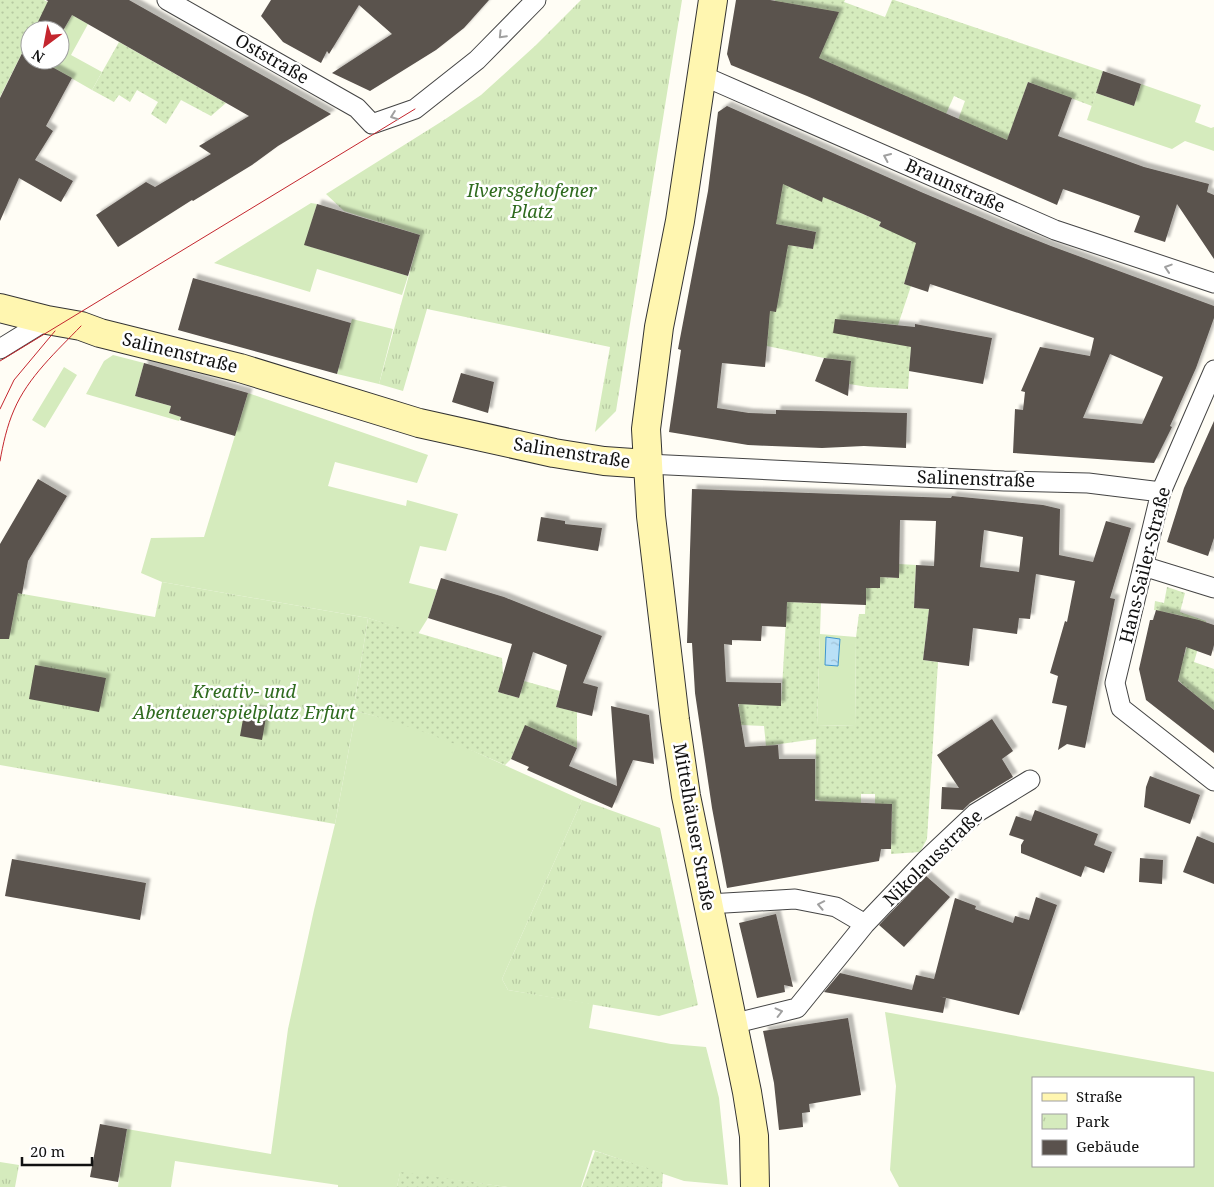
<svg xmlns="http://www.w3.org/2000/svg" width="1214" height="1187" font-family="'Noto Serif',serif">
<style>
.grass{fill:#d5ebbd;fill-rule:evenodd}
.park{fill:url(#park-tufts)}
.garden{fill:url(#garden-dots)}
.water{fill:url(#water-ripples);stroke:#3f96cf}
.building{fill:#5a524d;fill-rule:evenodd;filter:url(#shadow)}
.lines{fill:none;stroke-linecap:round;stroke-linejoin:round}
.street-casing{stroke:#444;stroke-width:21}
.secondary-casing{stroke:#333;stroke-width:30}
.street{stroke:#fff;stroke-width:19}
.secondary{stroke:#fff6b0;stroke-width:28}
.tram{stroke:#c4262e;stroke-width:1}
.oneway{stroke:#a0a0a0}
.labels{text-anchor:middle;stroke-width:5;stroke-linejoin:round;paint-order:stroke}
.street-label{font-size:18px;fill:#111;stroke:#fff}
.park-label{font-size:18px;font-style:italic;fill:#2f6b1f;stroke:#fff}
</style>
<defs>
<pattern id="park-tufts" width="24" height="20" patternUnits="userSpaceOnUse" patternTransform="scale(1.25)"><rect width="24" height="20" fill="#d5ebbd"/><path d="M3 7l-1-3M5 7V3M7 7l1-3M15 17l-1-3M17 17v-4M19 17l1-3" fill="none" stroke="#b6c8a1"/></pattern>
<pattern id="garden-dots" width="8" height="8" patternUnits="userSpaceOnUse" patternTransform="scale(1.25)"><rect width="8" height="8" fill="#d5ebbd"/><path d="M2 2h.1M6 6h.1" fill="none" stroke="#b6c8a1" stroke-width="1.8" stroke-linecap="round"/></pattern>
<pattern id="water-ripples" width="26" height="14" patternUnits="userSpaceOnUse" patternTransform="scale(1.25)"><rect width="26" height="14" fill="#b9e0f7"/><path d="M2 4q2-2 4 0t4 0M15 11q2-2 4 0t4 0" fill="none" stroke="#9ebfd3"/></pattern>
<filter id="shadow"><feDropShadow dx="4.5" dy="-4.5" stdDeviation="1" flood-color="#0004"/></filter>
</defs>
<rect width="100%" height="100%" fill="#fffdf5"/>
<!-- grass -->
<path class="grass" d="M72 15 88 24 71 55 102 72 92 90 45 63 46 60H60V36Z
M1141 84 1201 105 1195 122 1211 128 1214 127V151L1185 141 1172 149 1087 120 1096 93 1134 106Z
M311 203 317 204 305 245 408 276 402 295 317 269 310 292 214 263Z
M352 319 393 329 379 384 337 374Z
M113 355 144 363 135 396 171 406 169 413 181 417 179 421 86 394 104 361Z
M64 367 77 375 45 428 32 420Z
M248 393 428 455 417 483 335 462 328 486 406 506 407 500 458 514 446 551 420 546 409 583 437 590 428 618 418 634 368 618 162 582 141 573 151 538 204 537Z
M820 634 856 637 855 726 817 725Z
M356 711 398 722 460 745 582 800 502 979 508 990 593 1004 589 1028 671 1044 706 1047 719 1098 728 1185 684 1181 593 1150 581 1187H508L400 1173 397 1187H338V1185L175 1161 171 1187H118L127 1129 271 1154 288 1029 314 910 335 824Z
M885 1012 1214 1072V1187H899L890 1170 896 1086ZM1033 1078H1193V1166H1033Z"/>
<!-- park -->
<path class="park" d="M581 0H682L616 411 595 432 610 347 427 309 403 391 379 384 420 235 344 211 326 194 444 120 481 95 536 45Z
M162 582 368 618 354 706 356 711 335 824 0 765V590L155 617Z
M582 800 660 828 698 1005 659 1016 508 990 502 979Z
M0 1162 19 1165 15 1187H0Z"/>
<!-- garden -->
<path class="garden" d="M0 0H44L72 15 41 16 34 30H30V37L0 97Z
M775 0H845L844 2 885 17 892 0H894L1103 71 1092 106 1028 82 1007 141 958 120 965 101 954 96 946 114 821 59 770 33Z
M119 42 226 103 211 116 181 100 166 124 151 114 158 102 137 90 130 102 119 95 114 102 92 90Z
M769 169 790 187 807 195 810 189 819 195 881 222 879 226 932 246 912 259 904 284 911 286 898 325 857 321 911 347 908 389 868 387 849 384 851 361 824 358 767 346 772 242 813 249 816 232 776 224Z
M899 564 916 565 914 608 929 609 923 660 938 662 927 839 920 852 891 854 892 805 875 804V794H861V803L824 802 815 799 816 739 766 746 764 726 741 725 728 707H739V704L781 705 787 602 821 603 817 725 855 726 856 637 859 614H865L866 588H879L880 577 898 578Z
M1167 587 1185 593 1180 612 1206 621 1194 662 1214 669V710L1184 686 1171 672 1185 654 1191 629 1183 616 1154 610 1155 601 1164 603Z
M368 618 502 658 503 675 498 692 519 698 524 681 560 691 556 707 577 712V748L541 732 524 728 511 759 505 765C455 743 409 725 356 711L354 706Z
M595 1151 663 1173 662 1187H582Z
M400 1172 508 1187H397Z"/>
<!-- water -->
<path class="water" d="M826 637 840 639 838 666 825 665Z"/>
<!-- building -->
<path class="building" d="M46 0H129L331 114 278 146 252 165 193 201 192 200 118 247 96 215 146 182 155 187 211 154 199 146 249 116 72 15 60 36V30H34L48 1Z
M271 0H489L464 28 436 50 370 91 332 73 392 34 359 5 329 54 327 51 321 63 283 42 261 16Z
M736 0H770L839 12 819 58 1007 140 1028 82 1072 98 1058 136 1144 167 1209 184 1207 192 1214 195V259L1177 204 1165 242 1134 232 1140 216 1063 189 1057 205 807 96 731 65 727 54Z
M30 37V60H46L45 63 72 78 46 126 53 131 35 160 73 181 61 202 19 178 0 221V98Z
M1103 71 1141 84 1134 106 1096 93Z
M727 106 921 192 1006 228 1051 246 1214 306V318L1196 368 1170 426 1172 427 1154 463 1013 453 1015 409 1023 410 1025 392 1021 391 1040 347 1090 356 1094 338 930 284 928 292 904 284 916 243 879 226 881 222 863 214 823 197 822 202 783 184 776 224 816 232 813 249 788 245 776 312 770 311 765 367 722 363 717 408 749 413 776 414V410L907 413 906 448 864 446 822 448 748 445 669 432 681 350 678 349 708 191 718 112ZM1110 354 1163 377 1142 424 1083 418Z
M317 204 420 235 408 276 304 245Z
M193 278 351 323 337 374 178 330Z
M835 319 915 327V324L992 338 983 384 909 371 911 347 833 333Z
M824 358 851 361 848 396 815 381Z
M144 363 248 393 235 436 180 420 181 417 169 413 171 406 135 396Z
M461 373 494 382 488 413 452 402Z
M1214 421V538L1208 556 1167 542 1184 488Z
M38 479 67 496 28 561 22 594 18 593 9 639H0V544Z
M692 489 951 498 952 496 1043 505 1060 509 1059 555 1093 562 1106 521 1131 528 1110 598 1115 599 1085 748 1067 744 1058 750 1067 706 1052 703 1058 676 1050 673 1065 621 1067 622 1075 581 1036 574 1030 619 1019 618 1017 634 973 628 969 666 923 660 929 609 914 608 916 565 934 566 936 521 900 520 899 578 880 577V588H866V605L787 602 786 627 762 626 761 641 732 640V645L724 644 726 682 781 683V706L738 704 745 747 778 745 779 759H815V801L892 804 891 849H881L879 861 727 888 712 808 695 693 692 643H687ZM984 530 1023 537 1019 572 980 567Z
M541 517 565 521V524L602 528 598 551 537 541Z
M441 578 504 597 602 636 583 683 598 687 592 716 556 707 567 665 533 652 519 698 498 692 512 644 428 618Z
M1156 610 1199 620 1214 625V645L1211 656 1186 647 1178 681 1214 710V753L1146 700 1139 669 1150 620H1153Z
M35 665 106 678 99 712 29 699Z
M611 706 649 715 654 764 633 760 612 808 527 770 529 767 511 759 525 725 577 748 569 766 617 786Z
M245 708 267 712 262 740 240 736Z
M992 719 1013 751 1002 759 1013 777 970 803 963 810 941 809 942 787 959 788 937 755Z
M1150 776 1200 795 1190 824 1144 807 1146 787Z
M1035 810 1098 834 1094 845 1112 852 1104 873 1085 866 1081 877 1021 853V845L1024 840 1009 835 1016 816 1031 821Z
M1197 836 1214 843V884L1183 872Z
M1140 858 1163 860 1162 884 1139 882Z
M12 859 146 883 140 920 5 896Z
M926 876 950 897 904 947 879 925Z
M1036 897 1057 905 1019 1015 938 996 946 998 943 1013 824 992 840 973 912 990 916 975 934 979 955 898 976 906 975 909 1013 923 1015 916 1029 920Z
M776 914 793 987 784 985 785 992 757 998 739 923Z
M848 1018 861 1095 809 1104 810 1112 802 1113 803 1127 779 1130 774 1083 763 1031Z
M100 1124 127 1129 118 1182 90 1177Z"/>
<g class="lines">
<defs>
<path id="street" d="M167 0 357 108 372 124 415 109 477 60 536 0
M701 75 1055 230 1214 283
M0 349 47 320
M1214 370 1161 492 1115 683 1121 708 1214 781
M647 464 1004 481 1088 483 1161 492
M1143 566 1214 588
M708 904 795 899 836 907 865 924
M732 1024 797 1008 865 924 925 861 976 813 1030 780"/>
<path id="secondary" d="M713 0 680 221 659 327 646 429 651 516 675 720 686 796 747 1092 754 1136 755 1187
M0 308 47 320 81 326 100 333 240 368 419 423 554 453 604 461 647 464"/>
</defs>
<!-- street casing -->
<use href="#street" class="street-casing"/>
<!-- secondary casing -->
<use href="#secondary" class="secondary-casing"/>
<!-- street -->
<use href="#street" class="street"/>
<!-- secondary -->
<use href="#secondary" class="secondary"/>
<!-- tram -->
<path class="tram" d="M0 361 415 109
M0 409 14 380 55 331
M0 461C3 444 7 426 14 410 28 377 57 351 81 326"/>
</g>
<!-- one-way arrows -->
<defs><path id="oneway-chevron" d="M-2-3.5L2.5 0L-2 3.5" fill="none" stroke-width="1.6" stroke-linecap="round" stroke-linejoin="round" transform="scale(1.25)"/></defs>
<g class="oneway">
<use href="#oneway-chevron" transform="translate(502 35) rotate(134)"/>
<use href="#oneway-chevron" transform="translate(394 116) rotate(160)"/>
<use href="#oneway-chevron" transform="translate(887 157) rotate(-156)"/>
<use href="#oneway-chevron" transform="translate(1168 268) rotate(-162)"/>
<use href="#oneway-chevron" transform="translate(821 905) rotate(-169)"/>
<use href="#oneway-chevron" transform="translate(779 1012) rotate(-14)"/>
</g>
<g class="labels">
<!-- street labels -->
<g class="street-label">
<text transform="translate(272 59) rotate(30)" y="6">Oststraße</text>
<text transform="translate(955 186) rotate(24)" y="6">Braunstraße</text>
<text transform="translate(180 353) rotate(14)" y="6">Salinenstraße</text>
<text transform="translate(572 453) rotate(9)" y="6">Salinenstraße</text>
<text transform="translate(976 479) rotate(2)" y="6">Salinenstraße</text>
<text transform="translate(1145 565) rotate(-76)" y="6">Hans-Sailer-Straße</text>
<text transform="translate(694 827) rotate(80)" y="6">Mittelhäuser Straße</text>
<text transform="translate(933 858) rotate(-44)" y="6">Nikolausstraße</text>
</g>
<!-- park labels -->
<g class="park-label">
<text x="532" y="197">Ilversgehofener<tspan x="532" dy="21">Platz</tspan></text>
<text x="244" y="698">Kreativ- und<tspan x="244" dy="21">Abenteuerspielplatz Erfurt</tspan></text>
</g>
</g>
<!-- legend -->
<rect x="1032" y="1077" width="162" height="90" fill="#ffffff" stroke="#a0a0a0"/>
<rect x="1042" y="1093" width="25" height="8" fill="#fff6b0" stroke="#a0a0a0"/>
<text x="1076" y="1102" font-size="15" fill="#111111">Straße</text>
<rect x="1042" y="1114" width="25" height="15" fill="url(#park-tufts)" stroke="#a0a0a0"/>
<text x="1076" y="1127" font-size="15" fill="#111111">Park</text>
<rect x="1042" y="1140" width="25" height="15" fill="#5a524d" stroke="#a0a0a0"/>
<text x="1076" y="1152" font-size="15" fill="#111111">Gebäude</text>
<!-- north arrow -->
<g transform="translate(45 45) rotate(212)"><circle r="24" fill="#ffffff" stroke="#a0a0a0"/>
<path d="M0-4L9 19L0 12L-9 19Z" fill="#c4262e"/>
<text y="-8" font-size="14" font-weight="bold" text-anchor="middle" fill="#111111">N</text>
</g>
<!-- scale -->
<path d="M22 1157v8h70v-8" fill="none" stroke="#111111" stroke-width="2.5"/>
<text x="30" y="1157" font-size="15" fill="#111111" stroke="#ffffff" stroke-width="4" paint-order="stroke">20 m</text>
</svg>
